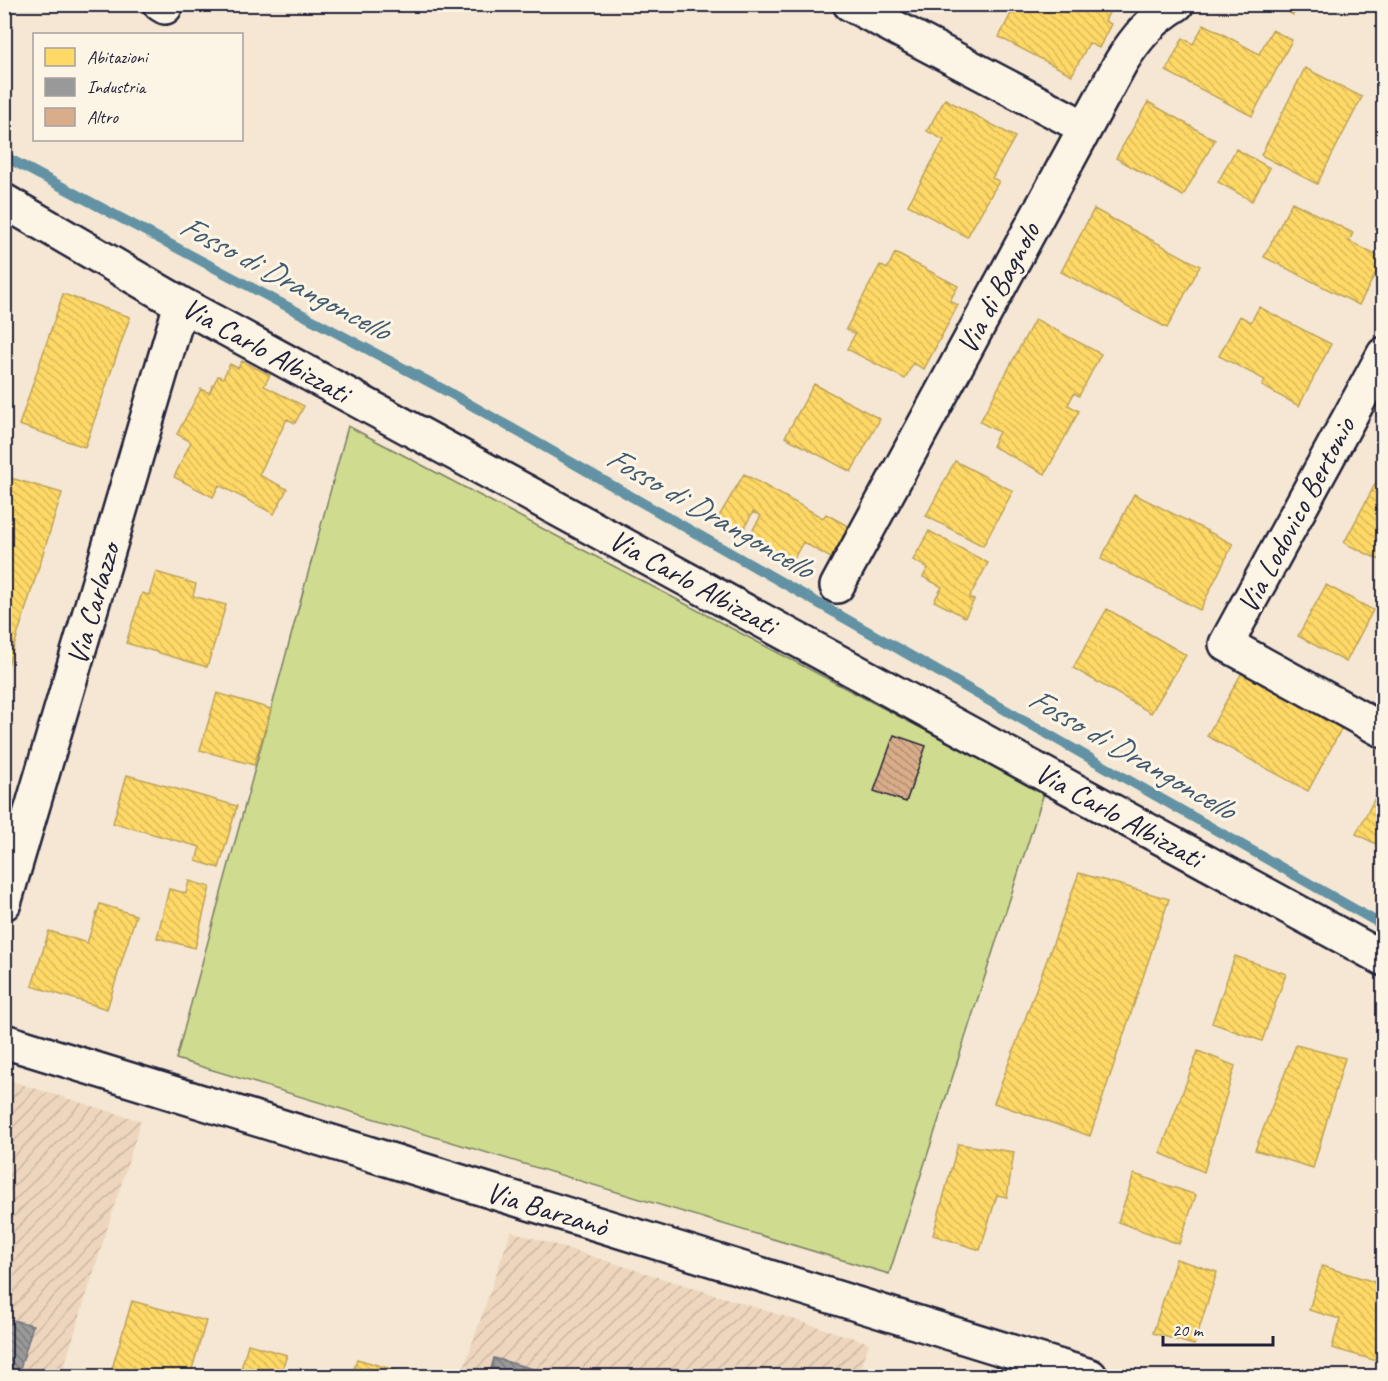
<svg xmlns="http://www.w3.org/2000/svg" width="1388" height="1381" font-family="Caveat,sans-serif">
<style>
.industrial{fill:url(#industrial-furrows)}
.grass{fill:#cfdb8e;stroke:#787e64;stroke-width:1.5}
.homes{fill:url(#homes-back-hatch);stroke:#bda259;stroke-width:1.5}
.industry{fill:url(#industry-back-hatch);stroke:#75757d;stroke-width:1.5}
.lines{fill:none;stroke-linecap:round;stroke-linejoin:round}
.stream{stroke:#6292a4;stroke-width:10}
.building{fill:url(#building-back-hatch);stroke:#22223b;stroke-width:1.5}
.minor-casing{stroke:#22223b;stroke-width:38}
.minor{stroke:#fcf5e5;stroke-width:33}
.labels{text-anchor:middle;stroke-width:6;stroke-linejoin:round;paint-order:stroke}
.street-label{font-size:30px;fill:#22223b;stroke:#fcf5e5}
.water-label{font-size:32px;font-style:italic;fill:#425a70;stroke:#fcf5e5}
</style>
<defs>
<pattern id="industrial-furrows" width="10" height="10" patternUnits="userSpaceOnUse" patternTransform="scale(1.5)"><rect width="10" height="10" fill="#edd6bd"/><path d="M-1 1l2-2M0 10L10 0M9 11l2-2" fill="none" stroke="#cbb7a3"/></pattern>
<pattern id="homes-back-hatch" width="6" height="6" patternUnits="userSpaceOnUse" patternTransform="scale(1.5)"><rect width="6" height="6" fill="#ffd966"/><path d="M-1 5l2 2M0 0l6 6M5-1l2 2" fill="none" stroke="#daba59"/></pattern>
<pattern id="industry-back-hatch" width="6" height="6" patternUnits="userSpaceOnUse" patternTransform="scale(1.5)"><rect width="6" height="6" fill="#999"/><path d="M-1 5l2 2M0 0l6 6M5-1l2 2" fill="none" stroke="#7c7c7e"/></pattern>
<pattern id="building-back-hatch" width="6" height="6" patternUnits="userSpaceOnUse" patternTransform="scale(1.5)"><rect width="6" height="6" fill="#d9ad8a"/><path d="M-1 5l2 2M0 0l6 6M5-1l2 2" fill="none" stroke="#b08c72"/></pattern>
</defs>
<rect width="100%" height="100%" fill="#f5e7d3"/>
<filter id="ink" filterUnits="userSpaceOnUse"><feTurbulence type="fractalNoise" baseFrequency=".0167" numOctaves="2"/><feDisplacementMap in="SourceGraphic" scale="12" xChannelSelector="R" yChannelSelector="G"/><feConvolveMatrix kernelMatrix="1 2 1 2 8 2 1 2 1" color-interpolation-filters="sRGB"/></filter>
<g filter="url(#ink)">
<!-- industrial -->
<path class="industrial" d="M4 1079 141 1121 61 1376H5Z
M511 1231 869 1343 859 1376H461Z"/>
<!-- grass -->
<path class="grass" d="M348 426 1044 793 889 1274 176 1059Z"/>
<!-- homes -->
<path class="homes" d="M1016 4H1113L1105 21 1111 24 1099 48 1089 43 1072 75 999 37Z
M1274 4H1298L1293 15Z
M1204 24 1259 54 1272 30 1292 40 1252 116 1166 71 1183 38 1193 44Z
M1305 68 1362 97 1317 184 1261 155Z
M945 99 1015 137 992 178 999 181 967 237 908 205 944 140 927 131Z
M1148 102 1215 140 1183 196 1116 158Z
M1236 149 1270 168 1252 201 1218 182Z
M1292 202 1353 233 1349 241 1383 259 1359 305 1264 257Z
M1094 209 1200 266 1167 328 1061 272Z
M895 253 958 286 950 301 958 305 924 369 913 363 905 379 847 349 855 334 846 329 880 265 887 269Z
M63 294 130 317 85 447 19 425Z
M1259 307 1331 344 1299 406 1262 386 1265 380 1219 356 1240 316 1251 322Z
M1035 319 1101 354 1079 396 1074 393 1068 405 1079 411 1045 474 992 446 999 432 980 422Z
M242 361 270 375 264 386 304 406 295 423 287 419 259 475 287 489 274 514 219 485 213 497 174 477 191 442 177 434 201 389 209 393 218 376 223 378 230 364 238 368Z
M814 384 880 419 851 472 785 437Z
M955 461 1013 491 983 546 926 516Z
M744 474 823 518 826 514 855 530 838 562 803 542 792 562 748 538 761 516 753 512 742 532 718 518Z
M1380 475 1384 477V562L1344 543Z
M4 476 62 493 4 678Z
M1134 494 1233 544 1200 610 1101 559Z
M929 531 988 563 969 598 974 600 965 617 934 601 942 587 923 577 928 568 913 560Z
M156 572 196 584 193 596 226 605 207 667 126 643 142 593 149 595Z
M1326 585 1373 610 1346 662 1298 636Z
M1107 609 1186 655 1151 713 1073 668Z
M1245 667 1345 722 1308 791 1207 736Z
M217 693 271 709 254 765 200 750Z
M127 775 237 806 219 868 196 861 200 847 113 823Z
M1384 781V848L1356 834Z
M1079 873 1169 899 1090 1136 994 1103Z
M189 881 210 887 195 948 157 938 169 889 186 893Z
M100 904 136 915 107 1009 32 986 49 931 87 943Z
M1235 956 1286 974 1262 1041 1212 1023Z
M1296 1045 1345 1058 1313 1168 1255 1150Z
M1198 1051 1235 1066 1204 1172 1160 1153Z
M958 1144 1014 1152 1007 1197 997 1195 980 1250 933 1235Z
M1134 1174 1196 1195 1179 1244 1118 1222Z
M1176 1259 1217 1272 1194 1345 1153 1333Z
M1322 1266 1378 1283 1381 1272 1384 1273V1363L1332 1348 1340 1319 1309 1310Z
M132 1301 206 1321 190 1376H130L111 1372Z
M248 1344 287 1355 280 1376H239Z
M357 1359 415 1376H352Z"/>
<!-- industry -->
<path class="industry" d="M4 1318 33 1325 18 1376H4Z
M494 1358 559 1376H489Z"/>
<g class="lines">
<!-- stream -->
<path class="stream" d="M4 156 450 393 1384 926"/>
</g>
<!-- building -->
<path class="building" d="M894 735 926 746 906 802 874 791Z"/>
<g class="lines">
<defs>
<path id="minor" d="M160 4 165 7
M850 4 1084 127
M4 201 181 304 1384 959
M1384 354 1226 644 1384 731
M837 586 1121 62C1136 38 1152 19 1177 4
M4 903 181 304
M4 1041 1090 1376"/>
</defs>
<!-- minor casing -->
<use href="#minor" class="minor-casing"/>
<!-- minor -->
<use href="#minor" class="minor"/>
</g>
</g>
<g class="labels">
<!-- street labels -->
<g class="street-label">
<text transform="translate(998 288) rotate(-62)" y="10">Via di Bagnolo</text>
<text transform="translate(266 350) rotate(29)" y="10">Via Carlo Albizzati</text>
<text transform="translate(1296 515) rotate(-62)" y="10">Via Lodovico Bertonio</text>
<text transform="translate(693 582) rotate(29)" y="10">Via Carlo Albizzati</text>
<text transform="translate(93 604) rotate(-74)" y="10">Via Carlazzo</text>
<text transform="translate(1119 815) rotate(29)" y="10">Via Carlo Albizzati</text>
<text transform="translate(547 1209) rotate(17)" y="10">Via Barzanò</text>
</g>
<!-- water labels -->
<g class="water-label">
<text transform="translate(285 277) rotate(28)" y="11">Fosso di Drangoncello</text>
<text transform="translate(710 512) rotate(30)" y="11">Fosso di Drangoncello</text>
<text transform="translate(1132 753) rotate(30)" y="11">Fosso di Drangoncello</text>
</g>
</g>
<!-- margin -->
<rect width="1388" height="1381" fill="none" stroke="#fcf5e5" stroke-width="24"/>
<rect x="12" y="12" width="1364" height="1357" fill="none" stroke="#22223b" stroke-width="2" filter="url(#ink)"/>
<!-- legend -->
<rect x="33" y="33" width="210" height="108" fill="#fcf5e5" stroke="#a5a1a1" stroke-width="1.5"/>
<rect x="45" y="48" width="30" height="18" fill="#ffd966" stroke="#a5a1a1" stroke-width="1.5"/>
<text x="87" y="63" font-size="18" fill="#22223b">Abitazioni</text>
<rect x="45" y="78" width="30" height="18" fill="#999999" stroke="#a5a1a1" stroke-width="1.5"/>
<text x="87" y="93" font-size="18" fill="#22223b">Industria</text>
<rect x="45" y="108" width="30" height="18" fill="#d9ad8a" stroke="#a5a1a1" stroke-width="1.5"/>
<text x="87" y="123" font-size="18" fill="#22223b">Altro</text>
<!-- scale -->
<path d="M1163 1336v9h110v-9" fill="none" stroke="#22223b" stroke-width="3"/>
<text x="1172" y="1336" font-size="18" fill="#22223b" stroke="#fcf5e5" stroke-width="4.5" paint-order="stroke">20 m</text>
</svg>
